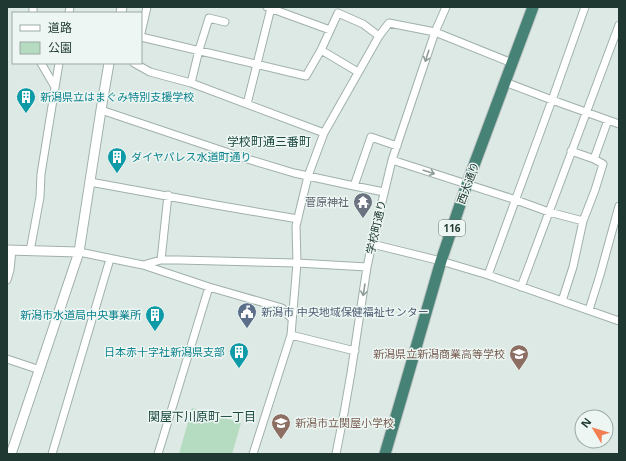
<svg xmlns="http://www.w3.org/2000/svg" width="626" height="461" font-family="'Noto Sans','Noto Sans JP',sans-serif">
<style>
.green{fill:#b5dbc0}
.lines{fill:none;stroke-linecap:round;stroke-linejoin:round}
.minor-casing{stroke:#a0b0ab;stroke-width:9}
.tertiary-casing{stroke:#a0b0ab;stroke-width:11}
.trunk-casing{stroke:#bcc3c2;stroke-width:13}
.minor{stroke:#fff;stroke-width:7}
.tertiary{stroke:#fff;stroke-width:9}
.trunk{stroke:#468276;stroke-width:11}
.oneway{stroke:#8f9c98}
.labels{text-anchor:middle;stroke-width:3;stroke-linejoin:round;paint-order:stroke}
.shield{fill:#edf6f2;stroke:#5d716c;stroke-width:1}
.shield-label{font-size:10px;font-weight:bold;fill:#1f3832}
.culture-label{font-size:11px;fill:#0d838f;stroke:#edf6f2;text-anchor:start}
.street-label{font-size:11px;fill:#1f3832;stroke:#edf6f2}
.worship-label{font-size:11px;fill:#5b616d;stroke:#edf6f2;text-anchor:end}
.service-label{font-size:11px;fill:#4e5e75;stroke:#edf6f2;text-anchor:start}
.education-label{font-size:11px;fill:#785e54;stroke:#edf6f2;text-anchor:end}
.neighbourhood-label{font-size:12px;fill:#1b4940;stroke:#edf6f2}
</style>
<rect width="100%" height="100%" fill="#dde9e4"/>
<!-- green -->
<path class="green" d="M192 408 241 423 232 454H179Z"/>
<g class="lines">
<defs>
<path id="minor" d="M33 7V13
M267 7 330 30
M69 13 70 7
M141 33 147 7
M141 37 306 76 321 50 358 72
M321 50 338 13 363 24 379 36
M41 63 55 87
M134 63 150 72 191 83 324 133
M505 82 552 100 619 124
M191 83 199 50 209 18 225 22
M247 104 271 8
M101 110 244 158 294 173 354 186 384 192
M571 151 594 159
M392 160 516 200 549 212 583 221
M90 182 216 205 298 219
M354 186 371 137 397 146
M372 244 441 261 488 275 619 321
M30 251 40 197 41 174 59 63
M79 252 143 265 209 287 282 308 292 319
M161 260 168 195
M143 265 161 260H179L297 263 367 267
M488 275 552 100 585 7
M7 280 10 270 12 250
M521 287 619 25
M562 301 573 267 583 221 595 190 603 164 594 159 608 120
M589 310 600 275 619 206
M291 335 355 351
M7 359 40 370
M52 454 110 259
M158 454 209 287
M253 454 291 335 297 263 296 226 308 176 324 133 379 36 389 23 435 32 512 63
M336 454 344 413 351 373 367 267 372 244 392 160 435 32 446 7"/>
<path id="tertiary" d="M121 13 122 7
M7 250 79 252
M11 454 79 252 101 110 109 63"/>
<path id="trunk" d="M385 454 404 389 441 261 467 184 533 7"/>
</defs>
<!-- minor casing -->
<use href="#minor" class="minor-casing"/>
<!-- tertiary casing -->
<use href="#tertiary" class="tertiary-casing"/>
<!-- trunk casing -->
<use href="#trunk" class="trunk-casing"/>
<!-- minor -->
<use href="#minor" class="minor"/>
<!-- tertiary -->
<use href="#tertiary" class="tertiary"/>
<!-- trunk -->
<use href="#trunk" class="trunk"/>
</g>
<!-- one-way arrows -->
<defs><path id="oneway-shaft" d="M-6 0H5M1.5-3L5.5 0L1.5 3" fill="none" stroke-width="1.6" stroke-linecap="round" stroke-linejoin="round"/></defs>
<g class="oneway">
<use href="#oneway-shaft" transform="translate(427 56) rotate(108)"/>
<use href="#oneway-shaft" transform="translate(429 172) rotate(18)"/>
<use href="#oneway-shaft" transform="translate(364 290) rotate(99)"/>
</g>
<!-- icons -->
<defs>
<symbol id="building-pin" viewBox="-11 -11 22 30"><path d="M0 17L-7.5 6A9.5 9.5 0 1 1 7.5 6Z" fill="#0f9aa8" stroke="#edf6f2"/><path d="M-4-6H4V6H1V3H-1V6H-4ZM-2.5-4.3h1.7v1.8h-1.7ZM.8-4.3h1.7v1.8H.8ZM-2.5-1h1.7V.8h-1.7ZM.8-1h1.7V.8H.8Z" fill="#fff"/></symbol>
<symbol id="temple-pin" viewBox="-11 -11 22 30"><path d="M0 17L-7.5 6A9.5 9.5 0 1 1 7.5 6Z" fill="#6b7280" stroke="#edf6f2"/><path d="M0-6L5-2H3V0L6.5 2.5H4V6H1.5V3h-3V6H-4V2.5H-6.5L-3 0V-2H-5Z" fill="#fff"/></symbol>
<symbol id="civic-pin" viewBox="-11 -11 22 30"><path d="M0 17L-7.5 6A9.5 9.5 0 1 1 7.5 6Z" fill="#5c6f8a" stroke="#edf6f2"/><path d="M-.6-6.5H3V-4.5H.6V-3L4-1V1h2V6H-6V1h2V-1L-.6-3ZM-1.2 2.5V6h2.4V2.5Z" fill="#fff"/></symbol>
<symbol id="school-pin" viewBox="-11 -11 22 30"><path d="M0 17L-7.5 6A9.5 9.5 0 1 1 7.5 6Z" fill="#8d6e63" stroke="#edf6f2"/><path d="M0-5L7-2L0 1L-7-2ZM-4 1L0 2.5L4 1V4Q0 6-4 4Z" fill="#fff"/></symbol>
</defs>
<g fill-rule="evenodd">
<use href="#building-pin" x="15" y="86" width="22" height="30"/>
<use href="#building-pin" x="106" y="146" width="22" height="30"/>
<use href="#temple-pin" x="352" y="191" width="22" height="30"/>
<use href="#civic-pin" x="236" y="301" width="22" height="30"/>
<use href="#building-pin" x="144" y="304" width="22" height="30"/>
<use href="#building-pin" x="228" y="341" width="22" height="30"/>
<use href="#school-pin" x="508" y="343" width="22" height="30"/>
<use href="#school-pin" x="270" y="412" width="22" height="30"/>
</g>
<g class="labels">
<!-- shield labels -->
<rect class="shield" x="439" y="220" width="26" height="16" rx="3"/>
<g class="shield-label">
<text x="452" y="232">116</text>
</g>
<!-- culture labels -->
<g class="culture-label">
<text x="40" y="101">新潟県立はまぐみ特別支援学校</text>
<text x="131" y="161">ダイヤパレス水道町通り</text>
<text x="141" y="319" text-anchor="end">新潟市水道局中央事業所</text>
<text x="225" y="356" text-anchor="end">日本赤十字社新潟県支部</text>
</g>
<!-- street labels -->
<g class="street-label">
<text transform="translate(468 183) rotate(-70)" y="4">西大通り</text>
<text transform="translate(376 227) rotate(-77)" y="4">学校町通り</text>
</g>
<!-- worship labels -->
<g class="worship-label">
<text x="349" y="206">菅原神社</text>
</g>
<!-- service labels -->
<g class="service-label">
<text x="261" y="316">新潟市 中央地域保健福祉センター</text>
</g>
<!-- education labels -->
<g class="education-label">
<text x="505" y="358">新潟県立新潟商業高等学校</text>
<text x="295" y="427" text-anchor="start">新潟市立関屋小学校</text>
</g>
<!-- neighbourhood labels -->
<g class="neighbourhood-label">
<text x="269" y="146">学校町通三番町</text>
<text x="202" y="421">関屋下川原町一丁目</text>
</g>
</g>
<!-- border -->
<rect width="626" height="461" fill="none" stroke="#1f3832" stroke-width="16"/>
<!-- legend -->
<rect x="12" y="12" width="130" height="52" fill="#edf6f2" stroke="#9baaa5"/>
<rect x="20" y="25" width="20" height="6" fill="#ffffff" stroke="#9baaa5"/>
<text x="48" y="32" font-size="12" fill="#1f3832">道路</text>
<rect x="20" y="42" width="20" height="12" fill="#b5dbc0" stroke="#9baaa5"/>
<text x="48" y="52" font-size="12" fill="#1f3832">公園</text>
<!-- north arrow -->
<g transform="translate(594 429) rotate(308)"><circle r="19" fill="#edf6f2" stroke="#9baaa5"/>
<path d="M0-3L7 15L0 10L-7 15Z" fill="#f27f52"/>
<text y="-6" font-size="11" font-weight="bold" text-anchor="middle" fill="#1f3832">N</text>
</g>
</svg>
